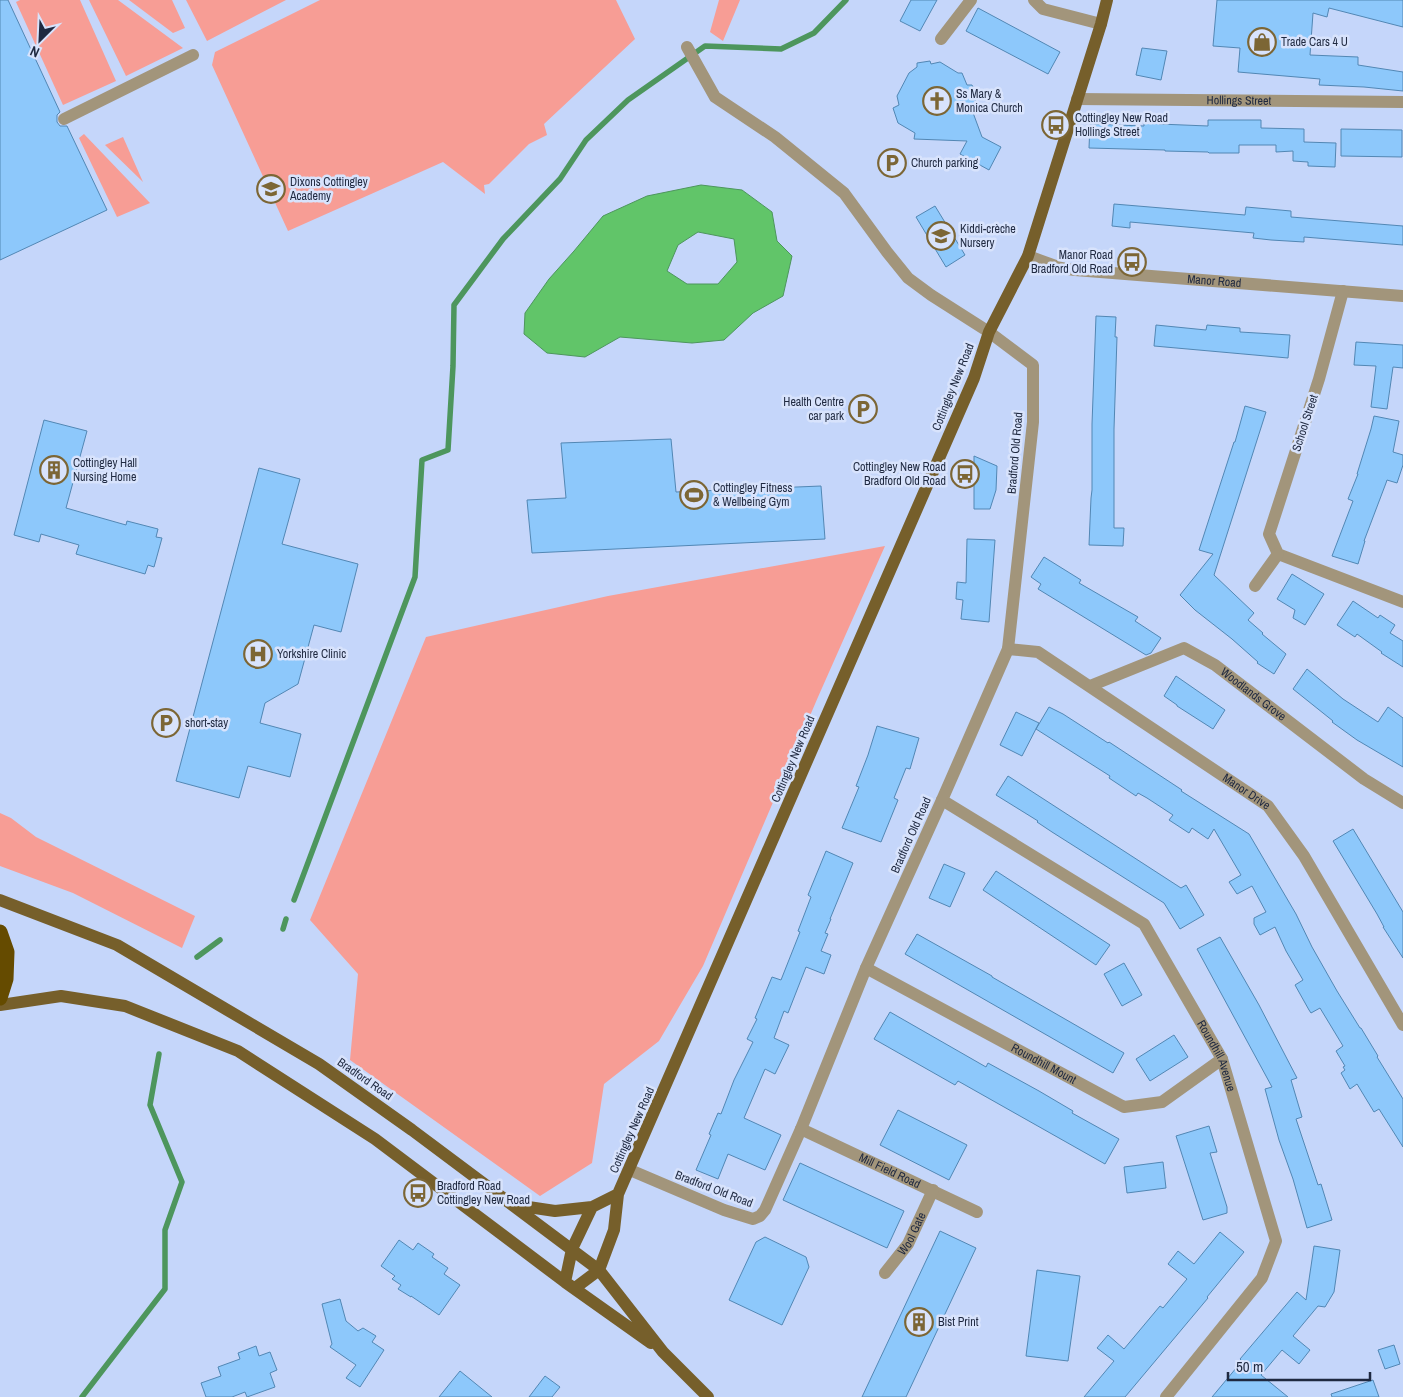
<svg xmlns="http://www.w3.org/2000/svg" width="1403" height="1397" font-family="'Archivo Narrow',sans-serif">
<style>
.green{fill:#f79d95}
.water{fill:#61c569;stroke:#4d965d;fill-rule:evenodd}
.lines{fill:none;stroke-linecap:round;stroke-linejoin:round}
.stream{stroke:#4d965d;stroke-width:5.5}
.building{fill:#8dc8fb;stroke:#5287b4}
.minor{stroke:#a2957b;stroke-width:12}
.major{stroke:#765f2b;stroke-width:12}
.highway{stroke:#654b00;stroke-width:15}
.labels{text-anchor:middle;stroke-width:5;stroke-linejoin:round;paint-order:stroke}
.poi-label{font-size:12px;fill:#1f2940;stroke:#d8e3fc;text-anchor:start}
.street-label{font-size:12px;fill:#1f2940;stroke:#d8e3fc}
</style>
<rect width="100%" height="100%" fill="#c5d6fa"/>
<!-- green -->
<path class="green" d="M20 0H80L116 81 63 105 16 2Z
M89 0H118L183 48 126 76Z
M129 0H172L185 28 173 33Z
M186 0H286L207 41Z
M320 0H616L635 39 544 124 547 135 529 144 489 184 484 185 485 194 443 162 288 231 212 65 215 52Z
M719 0H740L723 41 710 32Z
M84 134 150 203 117 217 79 138Z
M123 137 143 182 105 145Z
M885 546 818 697 703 966 659 1041 604 1084 592 1163 540 1196 350 1060 358 974 310 920 426 637 608 596Z
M0 813 11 818 36 837 195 916 182 948 73 893 0 866Z"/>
<!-- water -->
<path class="water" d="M701 185 742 190 772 212 777 241 792 256 783 296 753 313 724 340 692 343 620 337 585 357 547 353 524 334 525 313 549 279 574 251 603 216 647 196ZM698 232 734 239 737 262 718 284H687L667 271 678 245Z"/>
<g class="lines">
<!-- stream -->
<path class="stream" d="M294 900 415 577 422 460 448 450 453 366 454 305 503 239 560 179 586 140 628 100 705 46 781 49 814 33 846 0
M283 929 286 919
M197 957 220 940
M82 1397 165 1289V1230L182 1182 150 1105 159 1054"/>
</g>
<!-- building -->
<path class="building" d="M0 0H8L60 112 57 115V122L60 126H67L107 210 0 260Z
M911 0H937L920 31 900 21Z
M1217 0H1403V27L1329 8 1327 17 1313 13 1310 55 1358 57V65L1403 72V91L1364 87 1319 85 1320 79 1238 72 1240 48 1213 46Z
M978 8 1060 52 1048 74 966 31Z
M1142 48 1167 51 1161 80 1136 75Z
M930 61 931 64 940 62 958 73H962L967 85H972L977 96 972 110 982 137 1001 147 989 170 960 154 967 141 914 139 915 133 898 123 893 108 899 105 897 96 909 73 917 67V63Z
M1144 120 1159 121V124L1208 126V120H1261V128L1304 129V142L1336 143 1335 167 1308 166V162L1293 161V151L1276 152V145H1239V153H1209L1208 152 1165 151V150L1089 148 1090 124 1144 126Z
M1341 129 1402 130V157L1341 156Z
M1114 204 1245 215 1246 207 1291 211V217L1403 226V245L1304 237V242L1271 240 1253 238 1254 233 1130 222V228L1112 226Z
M935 206 965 255 946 267 916 217Z
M1096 316 1116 317 1115 337H1117L1114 429V528H1124L1123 546 1089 545 1091 498 1092 490V424Z
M1156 325 1206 330 1207 325 1240 328V332L1290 335 1288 358 1154 346Z
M1356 342 1403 345V368L1393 367 1387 409 1371 407 1376 366 1354 365Z
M1245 406 1266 412 1214 575 1254 613 1248 620 1263 633 1262 634 1286 654 1274 674 1257 663 1258 662 1232 639 1195 610 1180 595 1213 554 1199 550 1234 442H1235Z
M1374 416 1399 421 1393 452 1403 455V465L1397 483 1387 480 1386 483 1364 541H1365L1358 564 1332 556 1353 501 1348 499 1358 474H1357L1371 429Z
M44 420 87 431 66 508 126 525 127 521 158 529 156 537 162 538 154 567 148 565 145 574 76 554 79 545 41 534 39 542 14 535Z
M671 439 676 492 821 486 825 539 532 553 527 500 566 498 561 443Z
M974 456 997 466 996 490 990 509H974Z
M259 468 300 479 282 544 358 564 341 632 314 625 298 684 265 703 260 723 301 734 290 777 248 766 239 798 176 781Z
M967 539 995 540 989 622 961 619 963 600 956 599 957 582 966 583Z
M1044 557 1081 580 1079 583 1138 617 1135 621 1161 638 1151 653 1146 655 1038 589 1041 584 1031 577Z
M1292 574 1324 594 1305 625 1293 618 1295 610 1277 599Z
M1353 601 1378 618 1380 615 1395 625 1390 633 1403 641V667L1381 653 1382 652 1357 634 1355 637 1337 625Z
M1307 669 1343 699 1378 722 1388 707 1403 718V767L1357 740 1332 722 1333 721 1293 689Z
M1176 676 1225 710 1213 729 1177 706V705L1164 696Z
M1049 707 1063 714 1108 743 1109 742 1182 790 1181 791 1249 834 1296 914 1312 947 1337 991 1360 1028H1361L1378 1056 1377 1057 1403 1099V1147L1379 1109 1374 1112 1357 1084 1350 1089 1341 1073 1345 1070 1343 1067 1345 1066 1336 1051 1343 1046 1320 1008 1311 1013 1309 1010 1295 985 1303 980 1286 951 1275 927 1260 935 1254 924V918L1266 912 1252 886 1237 894 1229 882 1241 875 1214 829 1208 839 1192 828 1189 833 1169 820 1173 815 1147 798 1138 793 1136 796 1109 778 1110 776 1036 729Z
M1016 712 1039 723 1022 756 1000 745Z
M877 726 919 738 910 769 906 768 894 798 898 800 881 842 842 828 859 787 856 786 868 755Z
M1008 776 1181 888 1186 885 1204 915 1180 929 1164 903 1052 832 1037 822 1038 821 996 795Z
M1353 829 1403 912V958L1383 927H1384L1377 914 1333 841Z
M826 851 853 863 830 919H831L825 933 828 934 821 951 831 955 824 974 806 967 788 1013 784 1011 774 1038 789 1045 775 1074 765 1069 744 1118 781 1135 765 1170 728 1154 718 1179 696 1170 711 1135 709 1134 718 1113 721 1114 734 1080 753 1042 747 1039 757 1019 755 1018 772 977 781 980 800 932 798 931 811 897 808 895Z
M944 864 965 873 950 907 929 898Z
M996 871 1110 945 1096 965 983 890Z
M917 934 992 976V977L1124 1053 1113 1073 905 954Z
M1220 937 1259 1005 1297 1078 1291 1080 1302 1117 1296 1119 1318 1185 1321 1184 1332 1220 1307 1228 1293 1179 1279 1140 1265 1089 1272 1087 1197 949Z
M1124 963 1142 995 1122 1006 1104 974Z
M890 1012 986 1067 988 1063 1039 1091 1073 1111 1072 1113 1119 1139 1105 1164 958 1081 955 1085 874 1039Z
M1174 1035 1188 1057 1150 1081 1136 1059Z
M898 1110 967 1145 949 1180 880 1145Z
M1209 1126 1217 1152 1210 1153 1227 1207V1213L1203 1220 1176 1136Z
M1163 1162 1166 1188 1127 1193 1124 1167Z
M800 1163 904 1211 887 1248 783 1200Z
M940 1231 976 1248 906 1397H862Z
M1220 1232 1244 1252 1207 1297 1208 1298 1125 1397H1084L1114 1361 1097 1348 1108 1335 1124 1349 1160 1306 1163 1308 1187 1279 1168 1264 1178 1251 1194 1264Z
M765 1237 806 1257 809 1267 782 1325 729 1300 756 1242Z
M399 1240 413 1250 418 1243 434 1254 432 1257 448 1268 444 1274 460 1285 439 1315 411 1296V1297L398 1289 401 1285 392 1279 395 1276 381 1266Z
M1314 1246 1340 1250 1334 1292 1325 1307 1318 1306 1293 1336 1310 1350 1299 1364 1282 1350 1261 1375 1288 1397H1212L1242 1361 1240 1359 1297 1292 1306 1300Z
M1037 1270 1080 1276 1068 1361 1026 1356Z
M340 1299 346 1321 358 1331 363 1328 376 1336 372 1342 384 1350 360 1387 346 1378 356 1365 330 1347 332 1344 322 1304Z
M1394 1345 1400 1364 1385 1369 1378 1350Z
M256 1346 259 1356 270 1352 277 1370 270 1373 275 1387 247 1397 245 1392 232 1397H206L201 1383 221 1376 218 1367 240 1359 238 1353Z
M460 1371 492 1397H439Z
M545 1376 560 1387 552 1397H529Z
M1373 1380 1379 1397H1332L1331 1394Z"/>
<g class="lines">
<!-- minor -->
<g class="minor">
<path d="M1034 0 1043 9 1101 24"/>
<path d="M941 39 971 0"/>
<path id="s1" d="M1077 99 1403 102"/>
<path d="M64 119 193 55"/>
<path id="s2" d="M1028 256 1061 268 1075 270 1403 296"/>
<path d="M1343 291 1319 379 1269 534 1278 554 1403 602"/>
<path d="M1255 586 1278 554"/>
<path id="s3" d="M1008 649 1038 652 1268 806 1304 856 1403 1025"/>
<path id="s4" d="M1090 686 1184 648 1215 665 1364 779 1403 803"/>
<path id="s5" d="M942 800 1144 924 1222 1059 1276 1241 1262 1278 1166 1397"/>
<path id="s6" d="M866 968 1124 1107 1162 1102 1222 1059"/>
<path id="s7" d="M801 1129 977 1212"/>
<path d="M630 1170 724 1210 753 1219 760 1216 765 1210 801 1129 866 968 942 800 1008 649 1033 422V365L989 332 931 295 908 278 887 252 844 193 775 137 715 97 687 47"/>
<path id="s8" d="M885 1273 908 1244 933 1190"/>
</g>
<!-- major -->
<path class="major" d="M0 900 117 945 319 1064 412 1130 599 1270 663 1352 708 1397
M0 1005 61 996 125 1006 238 1051 375 1139 565 1282 651 1343
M515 1205 555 1211 592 1207 618 1194
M565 1282 572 1249 592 1207
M575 1288 599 1270 614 1230 618 1194 974 378 989 332 1028 256 1101 24 1107 0"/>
<!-- highway -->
<path class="highway" d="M0 932 7 952 6 979 0 998"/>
</g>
<!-- icons -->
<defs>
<symbol id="shop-ring" viewBox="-11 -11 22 22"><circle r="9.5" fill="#d8e3fc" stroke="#7c6635" stroke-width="1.5"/><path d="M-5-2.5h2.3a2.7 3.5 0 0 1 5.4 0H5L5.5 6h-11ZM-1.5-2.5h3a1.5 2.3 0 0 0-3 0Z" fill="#7c6635"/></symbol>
<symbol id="church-ring" viewBox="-11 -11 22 22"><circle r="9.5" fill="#d8e3fc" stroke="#7c6635" stroke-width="1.5"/><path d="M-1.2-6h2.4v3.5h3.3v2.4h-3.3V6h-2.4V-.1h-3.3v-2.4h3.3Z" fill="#7c6635"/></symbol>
<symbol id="bus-ring" viewBox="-11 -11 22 22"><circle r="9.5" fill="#d8e3fc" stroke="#7c6635" stroke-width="1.5"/><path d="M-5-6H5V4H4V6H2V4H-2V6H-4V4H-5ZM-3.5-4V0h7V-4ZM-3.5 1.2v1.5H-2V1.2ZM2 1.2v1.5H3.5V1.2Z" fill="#7c6635"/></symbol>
<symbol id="parking-ring" viewBox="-11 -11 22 22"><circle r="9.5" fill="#d8e3fc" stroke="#7c6635" stroke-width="1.5"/><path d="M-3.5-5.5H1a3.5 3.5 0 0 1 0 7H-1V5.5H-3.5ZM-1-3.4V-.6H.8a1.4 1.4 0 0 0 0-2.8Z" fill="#7c6635"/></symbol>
<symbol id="school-ring" viewBox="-11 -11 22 22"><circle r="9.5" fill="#d8e3fc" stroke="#7c6635" stroke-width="1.5"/><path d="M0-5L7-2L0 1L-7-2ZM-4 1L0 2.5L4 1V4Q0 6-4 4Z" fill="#7c6635"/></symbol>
<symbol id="building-ring" viewBox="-11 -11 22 22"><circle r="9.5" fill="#d8e3fc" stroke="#7c6635" stroke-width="1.5"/><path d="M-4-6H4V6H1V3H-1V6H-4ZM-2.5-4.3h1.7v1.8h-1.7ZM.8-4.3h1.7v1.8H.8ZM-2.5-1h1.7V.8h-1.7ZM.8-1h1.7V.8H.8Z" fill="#7c6635"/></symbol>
<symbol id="stadium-ring" viewBox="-11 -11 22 22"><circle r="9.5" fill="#d8e3fc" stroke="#7c6635" stroke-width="1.5"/><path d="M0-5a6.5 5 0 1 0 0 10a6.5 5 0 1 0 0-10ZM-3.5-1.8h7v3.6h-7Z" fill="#7c6635"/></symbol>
<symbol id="hospital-ring" viewBox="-11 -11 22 22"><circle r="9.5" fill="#d8e3fc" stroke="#7c6635" stroke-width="1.5"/><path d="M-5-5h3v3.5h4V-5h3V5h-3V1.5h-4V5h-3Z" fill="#7c6635"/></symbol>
</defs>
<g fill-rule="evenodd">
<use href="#shop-ring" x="1246" y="26" width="32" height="32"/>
<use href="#church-ring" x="921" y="85" width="32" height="32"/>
<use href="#bus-ring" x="1040" y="109" width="32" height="32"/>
<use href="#parking-ring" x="876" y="147" width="32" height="32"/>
<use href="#school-ring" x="255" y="173" width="32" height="32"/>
<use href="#school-ring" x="925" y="220" width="32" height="32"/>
<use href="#bus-ring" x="1116" y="246" width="32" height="32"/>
<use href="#parking-ring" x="847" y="393" width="32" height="32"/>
<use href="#building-ring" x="38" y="454" width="32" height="32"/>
<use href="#bus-ring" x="949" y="458" width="32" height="32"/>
<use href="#stadium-ring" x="678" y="479" width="32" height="32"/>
<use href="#hospital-ring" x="242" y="638" width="32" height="32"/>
<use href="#parking-ring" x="150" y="707" width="32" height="32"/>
<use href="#bus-ring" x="402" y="1177" width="32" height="32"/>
<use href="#building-ring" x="903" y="1306" width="32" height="32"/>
</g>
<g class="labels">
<!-- poi labels -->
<g class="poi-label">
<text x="1281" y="46">Trade Cars 4 U</text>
<text x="956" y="98">Ss Mary &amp;<tspan x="956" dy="14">Monica Church</tspan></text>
<text x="1075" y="122">Cottingley New Road<tspan x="1075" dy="14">Hollings Street</tspan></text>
<text x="911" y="167">Church parking</text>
<text x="290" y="186">Dixons Cottingley<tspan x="290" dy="14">Academy</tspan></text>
<text x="960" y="233">Kiddi-crèche<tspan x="960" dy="14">Nursery</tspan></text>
<text x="1113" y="259" text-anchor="end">Manor Road<tspan x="1113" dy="14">Bradford Old Road</tspan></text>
<text x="844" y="406" text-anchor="end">Health Centre<tspan x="844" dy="14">car park</tspan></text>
<text x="73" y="467">Cottingley Hall<tspan x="73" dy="14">Nursing Home</tspan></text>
<text x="946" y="471" text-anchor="end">Cottingley New Road<tspan x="946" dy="14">Bradford Old Road</tspan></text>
<text x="713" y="492">Cottingley Fitness<tspan x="713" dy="14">&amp; Wellbeing Gym</tspan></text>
<text x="277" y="658">Yorkshire Clinic</text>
<text x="185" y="727">short-stay</text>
<text x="437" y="1190">Bradford Road<tspan x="437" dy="14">Cottingley New Road</tspan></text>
<text x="938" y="1326">Bist Print</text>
</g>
<!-- street labels -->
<g class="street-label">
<text dy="4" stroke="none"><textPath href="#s1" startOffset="162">Hollings Street</textPath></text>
<text dy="4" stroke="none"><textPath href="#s2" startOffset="189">Manor Road</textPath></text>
<text transform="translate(953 387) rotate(-68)" y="4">Cottingley New Road</text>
<text transform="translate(1305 423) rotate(-72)" y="4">School Street</text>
<text transform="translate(1015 453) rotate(-85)" y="4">Bradford Old Road</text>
<text dy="4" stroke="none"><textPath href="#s4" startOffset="185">Woodlands Grove</textPath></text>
<text transform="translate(793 759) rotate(-67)" y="4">Cottingley New Road</text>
<text dy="4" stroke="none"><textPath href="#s3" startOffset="281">Manor Drive</textPath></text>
<text transform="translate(911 835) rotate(-66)" y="4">Bradford Old Road</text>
<text dy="4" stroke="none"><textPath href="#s5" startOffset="388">Roundhill Avenue</textPath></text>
<text dy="4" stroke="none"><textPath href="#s6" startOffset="202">Roundhill Mount</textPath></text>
<text transform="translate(365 1079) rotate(35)" y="4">Bradford Road</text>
<text transform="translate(632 1130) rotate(-66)" y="4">Cottingley New Road</text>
<text dy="4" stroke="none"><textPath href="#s7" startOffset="98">Mill Field Road</textPath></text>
<text transform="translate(714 1189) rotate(21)" y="4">Bradford Old Road</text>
<text dy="4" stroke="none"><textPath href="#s8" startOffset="48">Wool Gate</textPath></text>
</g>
</g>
<!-- north arrow -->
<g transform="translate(40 40) rotate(204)" stroke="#d8e3fc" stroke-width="4" paint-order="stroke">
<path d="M0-4L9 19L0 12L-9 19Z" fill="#1f2940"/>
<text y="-8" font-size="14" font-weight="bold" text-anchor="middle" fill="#1f2940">N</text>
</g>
<!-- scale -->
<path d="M1228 1372v8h142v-8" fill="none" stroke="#1f2940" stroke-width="2.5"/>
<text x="1236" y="1372" font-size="15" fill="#1f2940" stroke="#d8e3fc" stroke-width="4" paint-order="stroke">50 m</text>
</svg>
